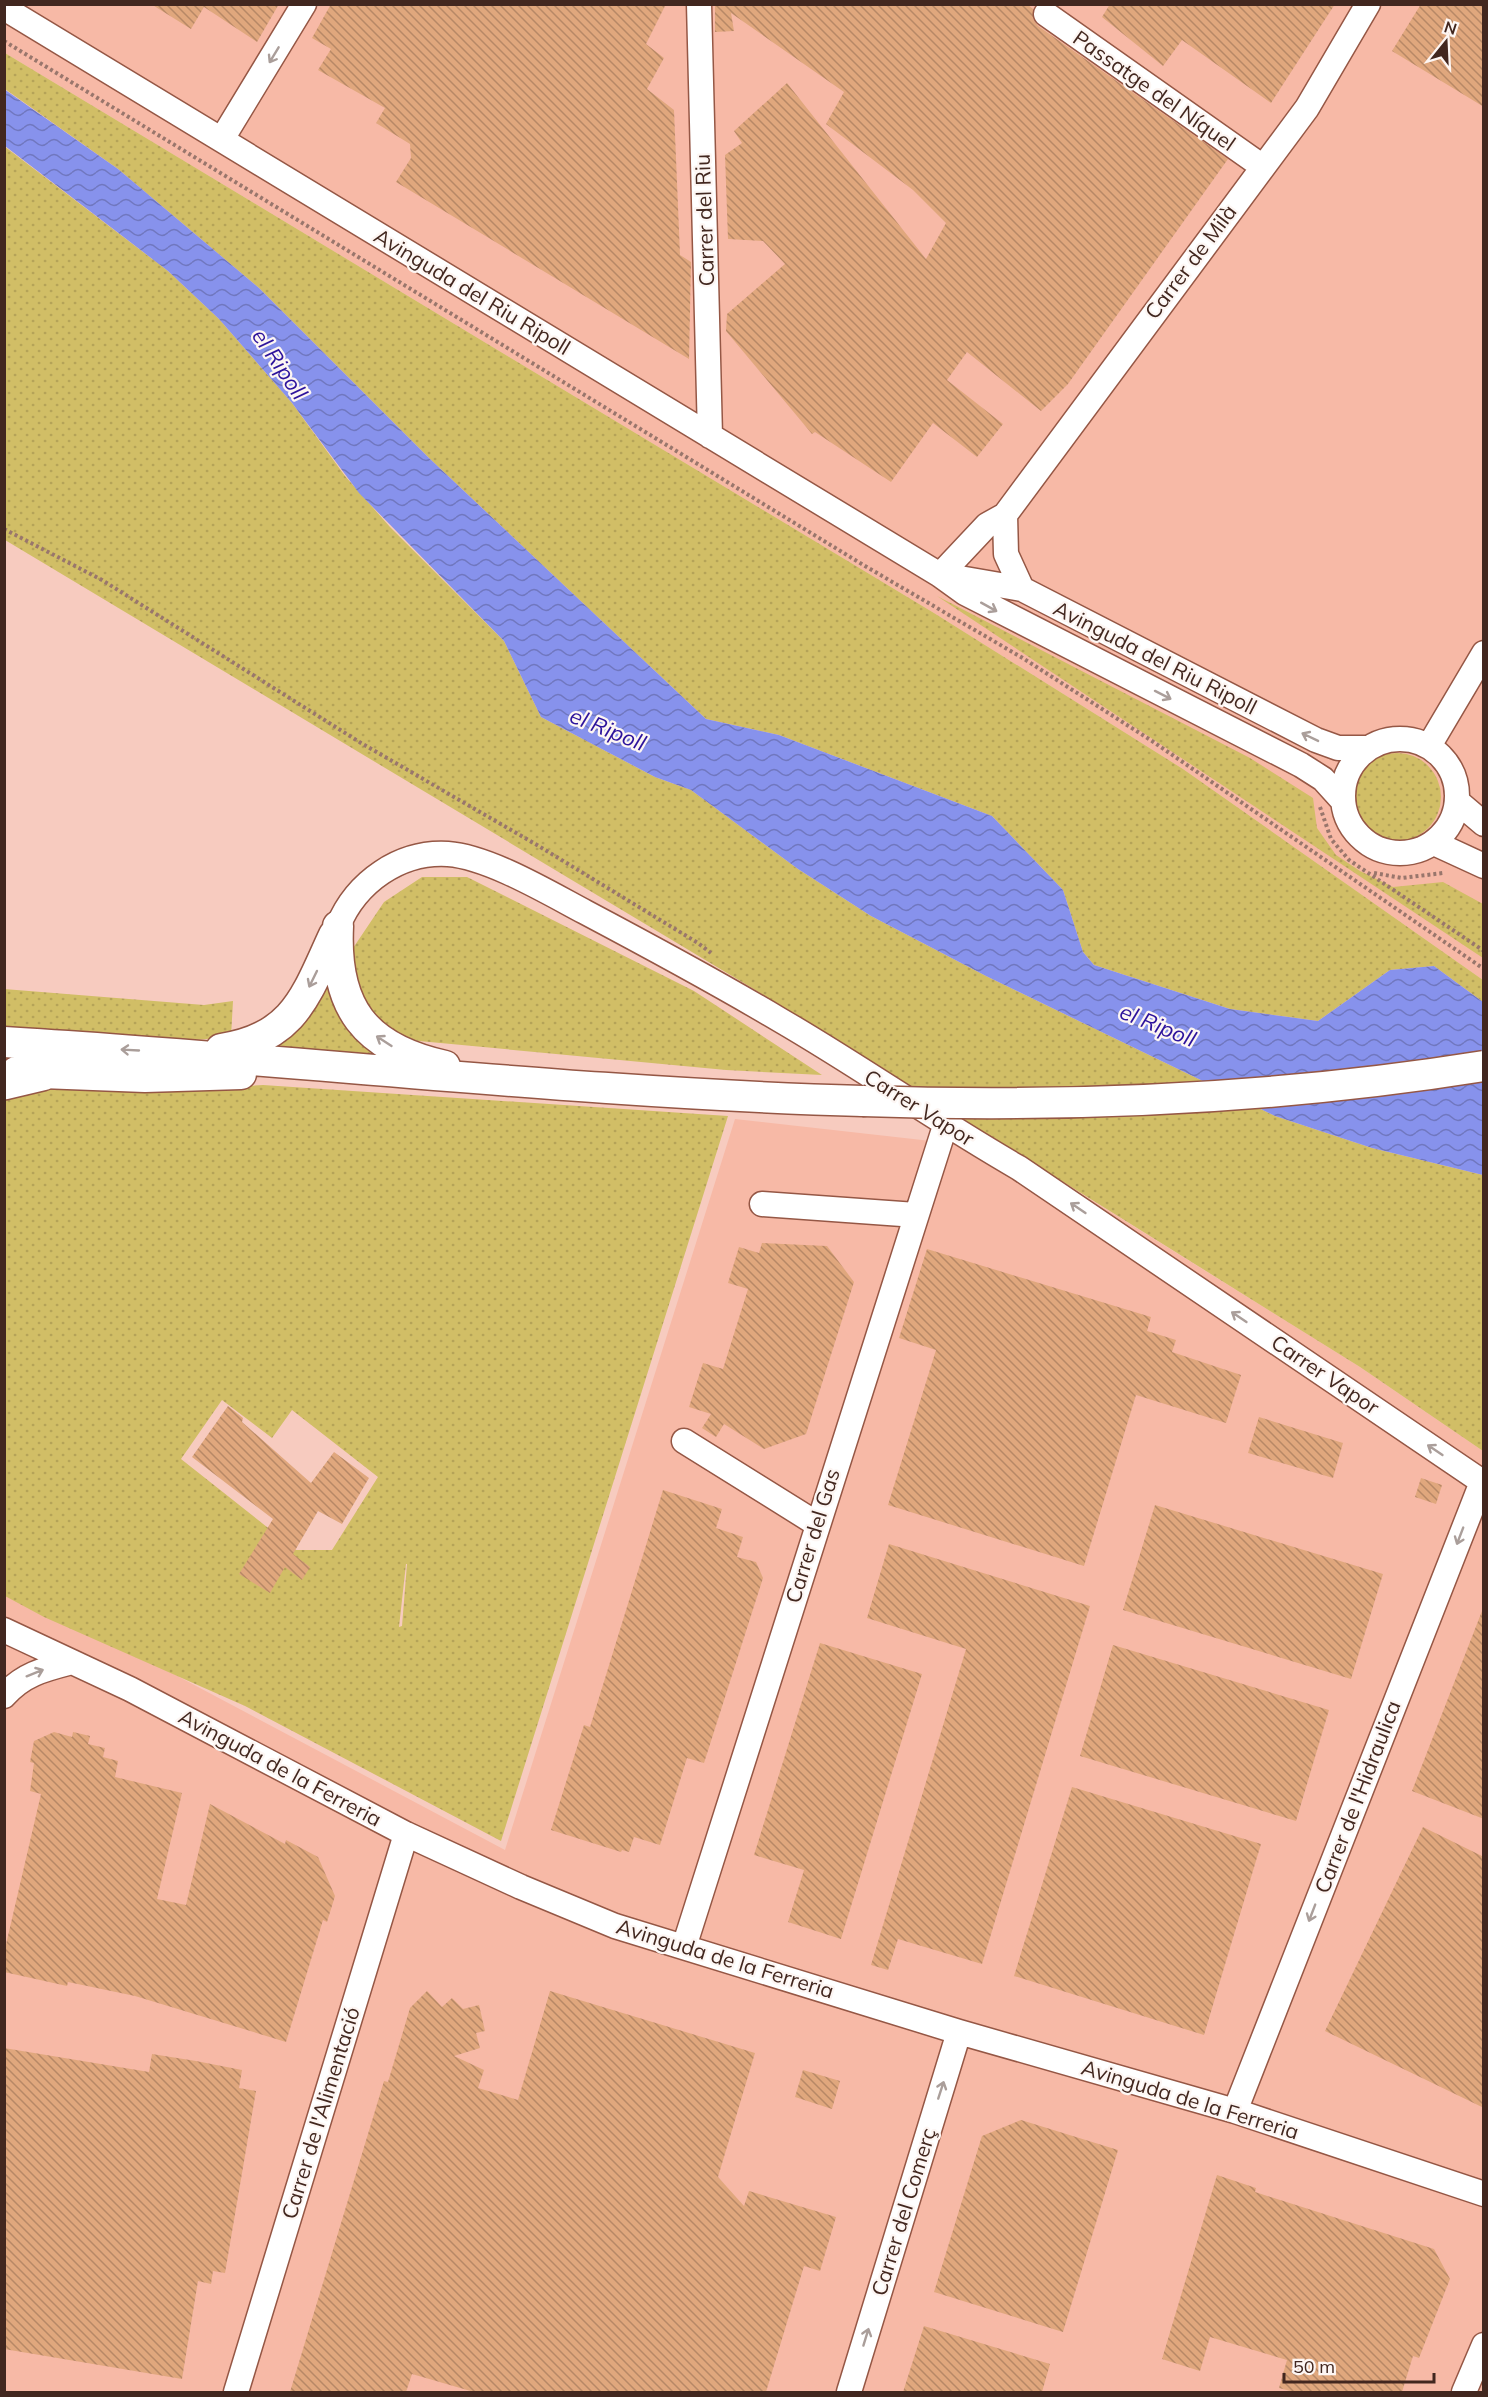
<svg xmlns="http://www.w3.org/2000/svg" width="1488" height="2397" font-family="Mulish,sans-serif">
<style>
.built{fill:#f7b9a6}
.grass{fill:url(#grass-dots);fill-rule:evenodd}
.water{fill:url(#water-waves)}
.building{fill:url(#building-back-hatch)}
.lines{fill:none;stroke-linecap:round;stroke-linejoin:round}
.minor-casing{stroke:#955745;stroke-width:27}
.major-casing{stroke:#955745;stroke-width:33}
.highway-casing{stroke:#955745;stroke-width:36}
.path{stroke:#99766c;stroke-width:4;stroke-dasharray:3 3;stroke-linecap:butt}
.minor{stroke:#fff;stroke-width:24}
.major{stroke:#fff;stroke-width:30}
.highway{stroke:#fff;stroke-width:33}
.major-bridge-casing{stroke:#955745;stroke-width:33;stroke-linecap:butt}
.major-bridge{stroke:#fff;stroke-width:30}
.oneway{stroke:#aa9e9a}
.labels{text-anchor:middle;stroke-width:4.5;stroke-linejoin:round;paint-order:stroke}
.street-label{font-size:21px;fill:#42271f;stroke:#fdf6f3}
.water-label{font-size:22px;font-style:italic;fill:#2d139c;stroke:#fdf6f3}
</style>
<defs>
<pattern id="grass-dots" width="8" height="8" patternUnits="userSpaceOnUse" patternTransform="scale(1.5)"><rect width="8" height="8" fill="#d1be66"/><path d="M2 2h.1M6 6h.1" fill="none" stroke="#b5a358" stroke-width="1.8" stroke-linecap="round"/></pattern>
<pattern id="water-waves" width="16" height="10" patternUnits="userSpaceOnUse" patternTransform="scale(1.5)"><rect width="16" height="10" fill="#8792ec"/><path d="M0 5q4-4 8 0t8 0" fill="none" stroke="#7077bf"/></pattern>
<pattern id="building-back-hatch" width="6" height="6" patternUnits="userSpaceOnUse" patternTransform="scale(1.5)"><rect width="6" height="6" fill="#e0a77d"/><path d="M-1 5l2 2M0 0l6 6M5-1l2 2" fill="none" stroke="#b78866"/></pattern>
</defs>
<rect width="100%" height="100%" fill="#f7cbbf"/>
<!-- built -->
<path class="built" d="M4 5H1483V980L1183 769 934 613 5 53Z
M735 1119 1011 1150 1360 1367 1483 1451V2392H5L4 1584 505 1850Z"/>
<!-- grass -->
<path class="grass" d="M5 53 934 613 1183 769 1483 980V1002L1434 966 1390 970 1318 1021 1230 1009 1094 965 1083 952 1063 890 992 816 779 735 706 719 429 458 259 288 118 169 5 89Z
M4 146 168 271 219 319 292 403 345 476 390 527 504 641 541 717 655 777 691 790 798 869 871 916 986 976 1275 1116 1372 1148 1483 1175V1451L1360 1367 752 988 5 540Z
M937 596 1250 758 1313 798 1317 828 1336 855 1360 871 1393 887 1443 882 1483 904V958Z
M1353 797a44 44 0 1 1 88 0a44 44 0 1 1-88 0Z
M422 877H467L694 991 822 1075 726 1070 419 1041 385 1034 364 1004 347 957 384 902Z
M325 979 382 1054 269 1049 309 1019Z
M4 989 204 1005 233 1001 231 1037 195 1040 5 1027Z
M263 1085 728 1116 501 1841 245 1706 44 1617 5 1596 4 1093 47 1089 152 1092ZM222 1400 272 1438 292 1410 378 1477 332 1550H296L181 1459ZM407 1564 402 1626 399 1627 406 1564Z"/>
<!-- water -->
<path class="water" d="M4 89 118 169 259 288 429 458 706 719 779 735 992 816 1063 890 1083 952 1094 965 1230 1009 1318 1021 1390 970 1434 966 1483 1002V1175L1372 1148 1275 1116 986 976 871 916 798 869 691 790 655 777 541 717 504 641 359 493 292 403 219 319 168 271 5 146Z"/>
<!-- building -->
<path class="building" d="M151 4H279L257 42 204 7 191 29Z
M331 4H666L646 44 664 58 647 89 674 110 680 255 691 262 689 359 396 182 411 158 410 144 376 123 385 108 318 70 331 49 312 38Z
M715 4H1027L1033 9V19L1038 26 1228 159 1068 384 1041 411 967 352 947 380 1003 424 977 457 933 423 891 482 815 432 812 434 726 331 727 314 785 264 763 241 728 239 725 155 742 143 734 131 787 83 926 259 946 223 913 190 826 124 844 92 731 13 734 31 715 32Z
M1110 4H1335L1271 103 1182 40 1163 66 1102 17Z
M1421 4H1484V107L1392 51Z
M762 1243 827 1246 854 1282 806 1434 764 1449 724 1424 716 1437 702 1428 711 1414 689 1407 703 1363 723 1369 748 1289 728 1283 739 1247 759 1253Z
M927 1249 1151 1317 1147 1331 1176 1340 1172 1352 1241 1375 1226 1423 1136 1395 1084 1566 888 1505 936 1350 899 1338Z
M228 1406 243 1418 242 1422 311 1483 334 1452 369 1478 342 1524 318 1511 293 1554 310 1567 302 1580 285 1567 270 1593 239 1574 273 1519 192 1457Z
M1259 1417 1343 1443 1333 1478 1248 1453Z
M1421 1478 1442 1485 1436 1504 1415 1497Z
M663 1490 722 1509 716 1528 743 1537 737 1557 756 1562 763 1578 704 1763 687 1758 660 1845 634 1837 629 1852 622 1850 621 1852 551 1830 584 1725 590 1727Z
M1155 1505 1383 1574 1351 1679 1123 1610Z
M889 1544 1090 1606 982 1964 898 1939 888 1970 871 1965 966 1649 867 1618Z
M1482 1611 1484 1612V1819L1412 1791Z
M820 1643 922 1674 841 1939 788 1922 804 1870 754 1855Z
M1113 1645 1329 1710 1296 1821 1080 1756Z
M54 1732 72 1737 73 1732 90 1736 88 1744 105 1748 103 1757 118 1761 115 1777 182 1793 157 1899 186 1905 210 1804 285 1844 286 1840 318 1857 335 1896 327 1922 323 1920 286 2042 135 1996 68 1982 67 1986 4 1972V1953L41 1794 30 1791 34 1763 30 1762 34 1741Z
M1072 1787 1261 1844 1204 2035 1014 1976Z
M1423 1827 1484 1857V2108L1325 2031Z
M427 1991 442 2007 452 1998 463 2009 479 2005 485 2031 476 2033 480 2048 454 2056 484 2070 478 2088 518 2100 550 1991 755 2053 718 2177 744 2206 749 2191 836 2217 820 2271 804 2266 766 2392H474L412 2374 406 2392H290L384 2081 388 2082 410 2008Z
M4 2048 149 2072 152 2054 196 2061 242 2070 239 2088 256 2091 225 2273 213 2271 211 2284 198 2281 182 2379 4 2349Z
M803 2070 840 2081 832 2109 795 2097Z
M1021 2120 1118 2150 1063 2332 934 2292 982 2136Z
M1217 2175 1256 2188 1255 2192 1434 2249 1450 2279 1419 2358 1413 2356 1402 2392H1294L1279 2388 1287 2360 1210 2337 1200 2371 1162 2359Z
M924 2326 1050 2364 1042 2392H903Z"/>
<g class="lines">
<defs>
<path id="minor" d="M699 4 710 436
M4 8 940 575 965 593 1301 765 1323 779 1342 800
M1046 14 1263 167
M222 139 304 4
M1005 515 1006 554 1022 589
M940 575 987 525 1005 515 1307 108 1368 4
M942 575 1022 589 1316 740 1338 748H1367
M1343 796a57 57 0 1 1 114 0a57 57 0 1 1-114 0Z
M1429 746 1484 653
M1458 802 1484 824
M1434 843 1484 866
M338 926C356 882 400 851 448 854 489 857 549 893 585 912 651 947 716 982 780 1020 861 1067 937 1121 1019 1168L1484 1483
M762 1204 916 1215
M684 1441 817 1524
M4 1630 130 1689 406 1834 521 1887 615 1926 959 2032 1235 2111 1484 2194
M4 1696C23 1674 45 1669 72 1662
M684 1947 945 1126
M1235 2111 1482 1482
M236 2392 406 1834
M849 2392 959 2032
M1464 2392 1484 2345"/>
<path id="major" d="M338 926C334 1007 364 1048 445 1066
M4 1042C291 1059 576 1093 863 1101
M221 1049C295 1038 306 995 334 935
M16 1072 145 1077 241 1074"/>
<path id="highway" d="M4 1083 42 1074"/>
</defs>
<!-- minor casing -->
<use href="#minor" class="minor-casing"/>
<!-- major casing -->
<use href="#major" class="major-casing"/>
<!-- highway casing -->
<use href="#highway" class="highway-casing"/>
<!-- path -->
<path class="path" d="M4 41 865 566 1021 657 1152 741 1484 969
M4 529 102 580 361 743 537 845 698 943 711 953
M1320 807 1331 839 1349 860 1484 951
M1374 873 1402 878 1443 873"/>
<!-- minor -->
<use href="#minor" class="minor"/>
<!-- major -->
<use href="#major" class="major"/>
<!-- highway -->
<use href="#highway" class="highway"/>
<defs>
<path id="major-bridge" d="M863 1101C1071 1108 1278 1099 1484 1066"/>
</defs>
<!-- major-bridge casing -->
<use href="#major-bridge" class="major-bridge-casing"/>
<!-- major-bridge -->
<use href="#major-bridge" class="major-bridge"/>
</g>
<!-- one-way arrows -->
<defs><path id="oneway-shaft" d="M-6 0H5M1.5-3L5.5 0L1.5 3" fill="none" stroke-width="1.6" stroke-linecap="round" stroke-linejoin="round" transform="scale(1.5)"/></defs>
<g class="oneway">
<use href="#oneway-shaft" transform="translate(274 55) rotate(121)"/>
<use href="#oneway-shaft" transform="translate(989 607) rotate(29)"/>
<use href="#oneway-shaft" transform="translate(1163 695) rotate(27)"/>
<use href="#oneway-shaft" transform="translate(1310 737) rotate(-154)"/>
<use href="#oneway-shaft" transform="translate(313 979) rotate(116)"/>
<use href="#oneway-shaft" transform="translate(384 1041) rotate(-147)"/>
<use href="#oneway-shaft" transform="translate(130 1050) rotate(-177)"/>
<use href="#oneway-shaft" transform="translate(1078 1208) rotate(-146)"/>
<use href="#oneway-shaft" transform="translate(1239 1317) rotate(-146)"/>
<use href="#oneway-shaft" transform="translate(1435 1450) rotate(-146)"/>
<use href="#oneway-shaft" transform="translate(1460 1536) rotate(111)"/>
<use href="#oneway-shaft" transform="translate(35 1673) rotate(-22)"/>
<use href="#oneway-shaft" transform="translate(1312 1913) rotate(111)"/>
<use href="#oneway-shaft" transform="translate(941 2090) rotate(-72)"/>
<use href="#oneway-shaft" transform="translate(866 2337) rotate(-73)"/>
</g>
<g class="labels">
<!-- street labels -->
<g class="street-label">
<text transform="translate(1154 91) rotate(35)" y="7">Passatge del Níquel</text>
<text transform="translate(705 220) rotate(-92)" y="7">Carrer del Riu</text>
<text transform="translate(1191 262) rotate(-53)" y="7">Carrer de Milà</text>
<text transform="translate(472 292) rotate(31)" y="7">Avinguda del Riu Ripoll</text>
<text transform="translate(1155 658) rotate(27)" y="7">Avinguda del Riu Ripoll</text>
<text transform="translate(919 1108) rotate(32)" y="7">Carrer Vapor</text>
<text transform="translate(1325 1375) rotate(34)" y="7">Carrer Vapor</text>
<text transform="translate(813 1536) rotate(-73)" y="7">Carrer del Gas</text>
<text transform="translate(280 1768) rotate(28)" y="7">Avinguda de la Ferreria</text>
<text transform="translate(1358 1797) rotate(-69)" y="7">Carrer de l'Hidraulica</text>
<text transform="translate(725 1959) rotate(17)" y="7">Avinguda de la Ferreria</text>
<text transform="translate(1190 2100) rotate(17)" y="7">Avinguda de la Ferreria</text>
<text transform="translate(321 2113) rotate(-73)" y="7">Carrer de l'Alimentació</text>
<text transform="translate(904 2212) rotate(-73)" y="7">Carrer del Comerç</text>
</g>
<!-- water labels -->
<g class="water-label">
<text transform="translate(280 364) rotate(56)" y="8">el Ripoll</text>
<text transform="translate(608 729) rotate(22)" y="8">el Ripoll</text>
<text transform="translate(1158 1025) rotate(22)" y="8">el Ripoll</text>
</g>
</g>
<!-- border -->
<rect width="1488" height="2397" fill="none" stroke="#42271f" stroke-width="12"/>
<!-- north arrow -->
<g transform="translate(1446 42) rotate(18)" stroke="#fdf6f3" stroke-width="4.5" paint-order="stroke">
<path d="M0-4.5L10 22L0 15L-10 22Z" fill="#42271f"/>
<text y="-9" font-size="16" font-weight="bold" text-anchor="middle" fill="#42271f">N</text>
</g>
<!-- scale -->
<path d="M1284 2373v9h150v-9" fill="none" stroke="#42271f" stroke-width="3"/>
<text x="1293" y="2373" font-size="18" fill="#42271f" stroke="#fdf6f3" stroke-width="4.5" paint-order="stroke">50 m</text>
</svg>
